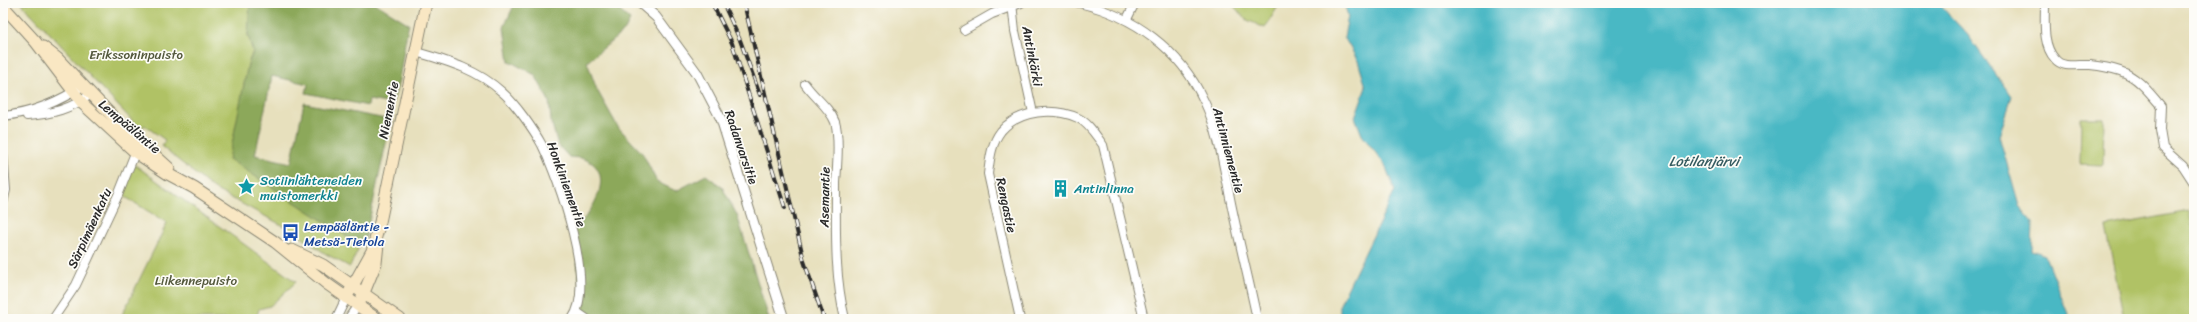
<svg xmlns="http://www.w3.org/2000/svg" width="2197" height="322" font-family="Sriracha,sans-serif">
<style>
.green{fill:#b0c265;stroke:#6e7648}
.forest{fill:#8ca85a;stroke:#5c6a42}
.water{fill:#4ab8c4;stroke:#3a7278}
.lines{fill:none;stroke-linecap:round;stroke-linejoin:round}
.minor-casing{stroke:#898674;stroke-width:10}
.tertiary-casing{stroke:#898674;stroke-width:11}
.secondary-casing{stroke:#898674;stroke-width:13}
.minor{stroke:#fff;stroke-width:8}
.tertiary{stroke:#fff;stroke-width:9}
.secondary{stroke:#f9e7c3;stroke-width:11}
.rail-casing{stroke:#2b2b2b;stroke-width:4}
.rail{stroke:#fdfcf7;stroke-width:2.5;stroke-dasharray:8;stroke-linecap:butt}
.labels{text-anchor:middle;stroke-width:3.5;stroke-linejoin:round;paint-order:stroke}
.park-label{font-size:13px;fill:#53583c;stroke:#fdfcf7}
.street-label{font-size:13px;fill:#2b2b2b;stroke:#fdfcf7}
.culture-label{font-size:13px;fill:#0d838f;stroke:#fdfcf7;text-anchor:start}
.transit-label{font-size:13px;fill:#164399;stroke:#fdfcf7;text-anchor:start}
.water-label{font-size:14px;font-style:italic;fill:#365c61;stroke:#fdfcf7}
</style>
<rect width="100%" height="100%" fill="#fdfcf7"/>
<filter id="ink" filterUnits="userSpaceOnUse"><feTurbulence type="fractalNoise" baseFrequency=".025" numOctaves="2"/><feDisplacementMap in="SourceGraphic" scale="8" xChannelSelector="R" yChannelSelector="G"/><feConvolveMatrix kernelMatrix="1 2 1 2 8 2 1 2 1" color-interpolation-filters="sRGB"/></filter>
<filter id="wash" filterUnits="userSpaceOnUse"><feTurbulence type="fractalNoise" baseFrequency=".012" numOctaves="4" result="noise"/><feDisplacementMap in="SourceGraphic" scale="16" xChannelSelector="R" yChannelSelector="G"/><feGaussianBlur stdDeviation="0.9" result="paint"/><feColorMatrix in="noise" values="0 0 0 0 0 0 0 0 0 0 0 0 0 0 0 0 0 1.4 0 .05"/><feComposite in="paint" operator="in"/></filter>
<g filter="url(#wash)">
<rect width="100%" height="100%" fill="#e7e0bd"/>
<!-- green -->
<path class="green" d="M21 3H250L248 35 253 51 248 64 230 159 360 245 350 267 326 254 291 230 214 189 162 147 165 140 144 125 141 130Z
M1231 3H1280L1265 28 1245 19Z
M2081 118H2104L2103 165 2080 164Z
M131 162 296 282 270 306 259 309 256 319H120L167 223 119 193Z
M2189 211 2194 234V319H2124L2106 227Z"/>
<!-- forest -->
<path class="forest" d="M250 3H375L409 24C402 50 402 79 392 104L369 100 368 106 306 93 308 84 272 76 255 155 291 163 304 103 391 120 364 245H360L229 159 248 64 253 52 248 35Z
M515 3H611L630 20 625 30 587 62 597 90 618 127 643 154 657 182 676 191 706 175 722 187 737 215 769 319H593L586 314 581 303 574 228C592 215 618 171 584 159 580 157 573 158 569 157L558 145 551 121 549 101 535 75 509 61 504 27Z"/>
<!-- water -->
<path class="water" d="M1344 3H1938L1967 34 2012 97 1999 136 2019 206 2033 222 2032 251 2045 256 2068 314 2067 319H1340V304L1395 191 1385 165 1362 135 1355 117 1366 87 1358 61 1344 37 1348 16Z"/>
</g>
<g filter="url(#ink)">
<g class="lines">
<defs>
<path id="minor" d="M1012 3 1015 31 1033 113
M1079 3C1134 16 1180 49 1204 101 1219 132 1224 169 1231 203 1239 242 1249 280 1257 319
M2045 3C2045 21 2042 45 2055 59 2063 69 2079 64 2090 65 2099 66 2111 68 2120 71 2138 77 2149 92 2161 106L2160 130 2163 148 2183 166 2194 183
M1127 19 1135 3
M964 30 992 14 1021 3
M416 52C447 61 477 69 502 92 515 103 534 130 542 145 559 180 597 285 572 319
M805 84C814 97 830 108 835 122 840 138 837 166 836 183 836 229 834 274 845 319
M3 116C32 113 59 102 84 85
M27 116C52 114 71 109 91 94
M3 154 6 190 3 203
M577 312 587 319
M53 319 76 285 119 193 137 148
M336 319 346 298
M348 319 358 305
M1020 319 988 174C990 159 991 144 1001 131 1019 110 1054 107 1078 118 1089 123 1096 136 1103 145L1144 319"/>
<path id="tertiary" d="M640 3 656 17 697 73 721 119 784 319"/>
<path id="secondary" d="M3 6 35 41 83 104 135 152 168 174 194 188 275 242 327 284 377 319
M43 47 57 58 116 120 169 168
M292 250 323 265 400 319
M346 298 372 251 380 222 426 3
M361 300 376 263 378 244"/>
</defs>
<!-- minor casing -->
<use href="#minor" class="minor-casing"/>
<!-- tertiary casing -->
<use href="#tertiary" class="tertiary-casing"/>
<!-- secondary casing -->
<use href="#secondary" class="secondary-casing"/>
<!-- minor -->
<use href="#minor" class="minor"/>
<!-- tertiary -->
<use href="#tertiary" class="tertiary"/>
<!-- secondary -->
<use href="#secondary" class="secondary"/>
<defs>
<path id="rail" d="M712 3 732 43 785 208
M723 3 740 40 760 95
M744 3 804 261 824 319"/>
</defs>
<!-- rail casing -->
<use href="#rail" class="rail-casing"/>
<!-- rail -->
<use href="#rail" class="rail"/>
</g>
</g>
<!-- icons -->
<defs>
<symbol id="sight-bare" viewBox="-9 -9 18 18"><path d="M0-6L1.8-2.2L6-1.7L2.9 1.2L3.7 5.4L0 3.3L-3.7 5.4L-2.9 1.2L-6-1.7L-1.8-2.2Z" fill="#0f9aa8" stroke="#fdfcf7" stroke-width="2.5" paint-order="stroke"/></symbol>
<symbol id="building-bare" viewBox="-9 -9 18 18"><path d="M-4-6H4V6H1V3H-1V6H-4ZM-2.5-4.3h1.7v1.8h-1.7ZM.8-4.3h1.7v1.8H.8ZM-2.5-1h1.7V.8h-1.7ZM.8-1h1.7V.8H.8Z" fill="#0f9aa8" stroke="#fdfcf7" stroke-width="2.5" paint-order="stroke"/></symbol>
<symbol id="bus-bare" viewBox="-9 -9 18 18"><path d="M-5-6H5V4H4V6H2V4H-2V6H-4V4H-5ZM-3.5-4V0h7V-4ZM-3.5 1.2v1.5H-2V1.2ZM2 1.2v1.5H3.5V1.2Z" fill="#1a4fb4" stroke="#fdfcf7" stroke-width="2.5" paint-order="stroke"/></symbol>
</defs>
<g fill-rule="evenodd">
<use href="#sight-bare" x="234" y="174" width="25" height="25"/>
<use href="#building-bare" x="1048" y="176" width="25" height="25"/>
<use href="#bus-bare" x="278" y="220" width="25" height="25"/>
</g>
<g class="labels">
<!-- park labels -->
<g class="park-label">
<text x="136" y="59">Erikssoninpuisto</text>
<text x="196" y="285">Liikennepuisto</text>
</g>
<!-- street labels -->
<g class="street-label">
<text transform="translate(1033 56) rotate(79)" y="5">Antinkärki</text>
<text transform="translate(388 110) rotate(-79)" y="5">Niementie</text>
<text transform="translate(130 126) rotate(40)" y="5">Lempääläntie</text>
<text transform="translate(742 147) rotate(71)" y="5">Radanvarsitie</text>
<text transform="translate(1229 150) rotate(75)" y="5">Antinniementie</text>
<text transform="translate(567 184) rotate(70)" y="5">Honkiniementie</text>
<text transform="translate(824 197) rotate(-89)" y="5">Asemantie</text>
<text transform="translate(1007 205) rotate(78)" y="5">Rengastie</text>
<text transform="translate(89 228) rotate(-65)" y="5">Särpimäenkatu</text>
</g>
<!-- culture labels -->
<g class="culture-label">
<text x="260" y="185">Sotiinlähteneiden<tspan x="260" dy="15">muistomerkki</tspan></text>
<text x="1074" y="193">Antinlinna</text>
</g>
<!-- transit labels -->
<g class="transit-label">
<text x="304" y="231">Lempääläntie -<tspan x="304" dy="15">Metsä-Tietola</tspan></text>
</g>
<!-- water labels -->
<g class="water-label">
<text x="1704" y="166">Lotilanjärvi</text>
</g>
</g>
<!-- margin -->
<rect width="2197" height="322" fill="none" stroke="#fdfcf7" stroke-width="16"/>
</svg>
